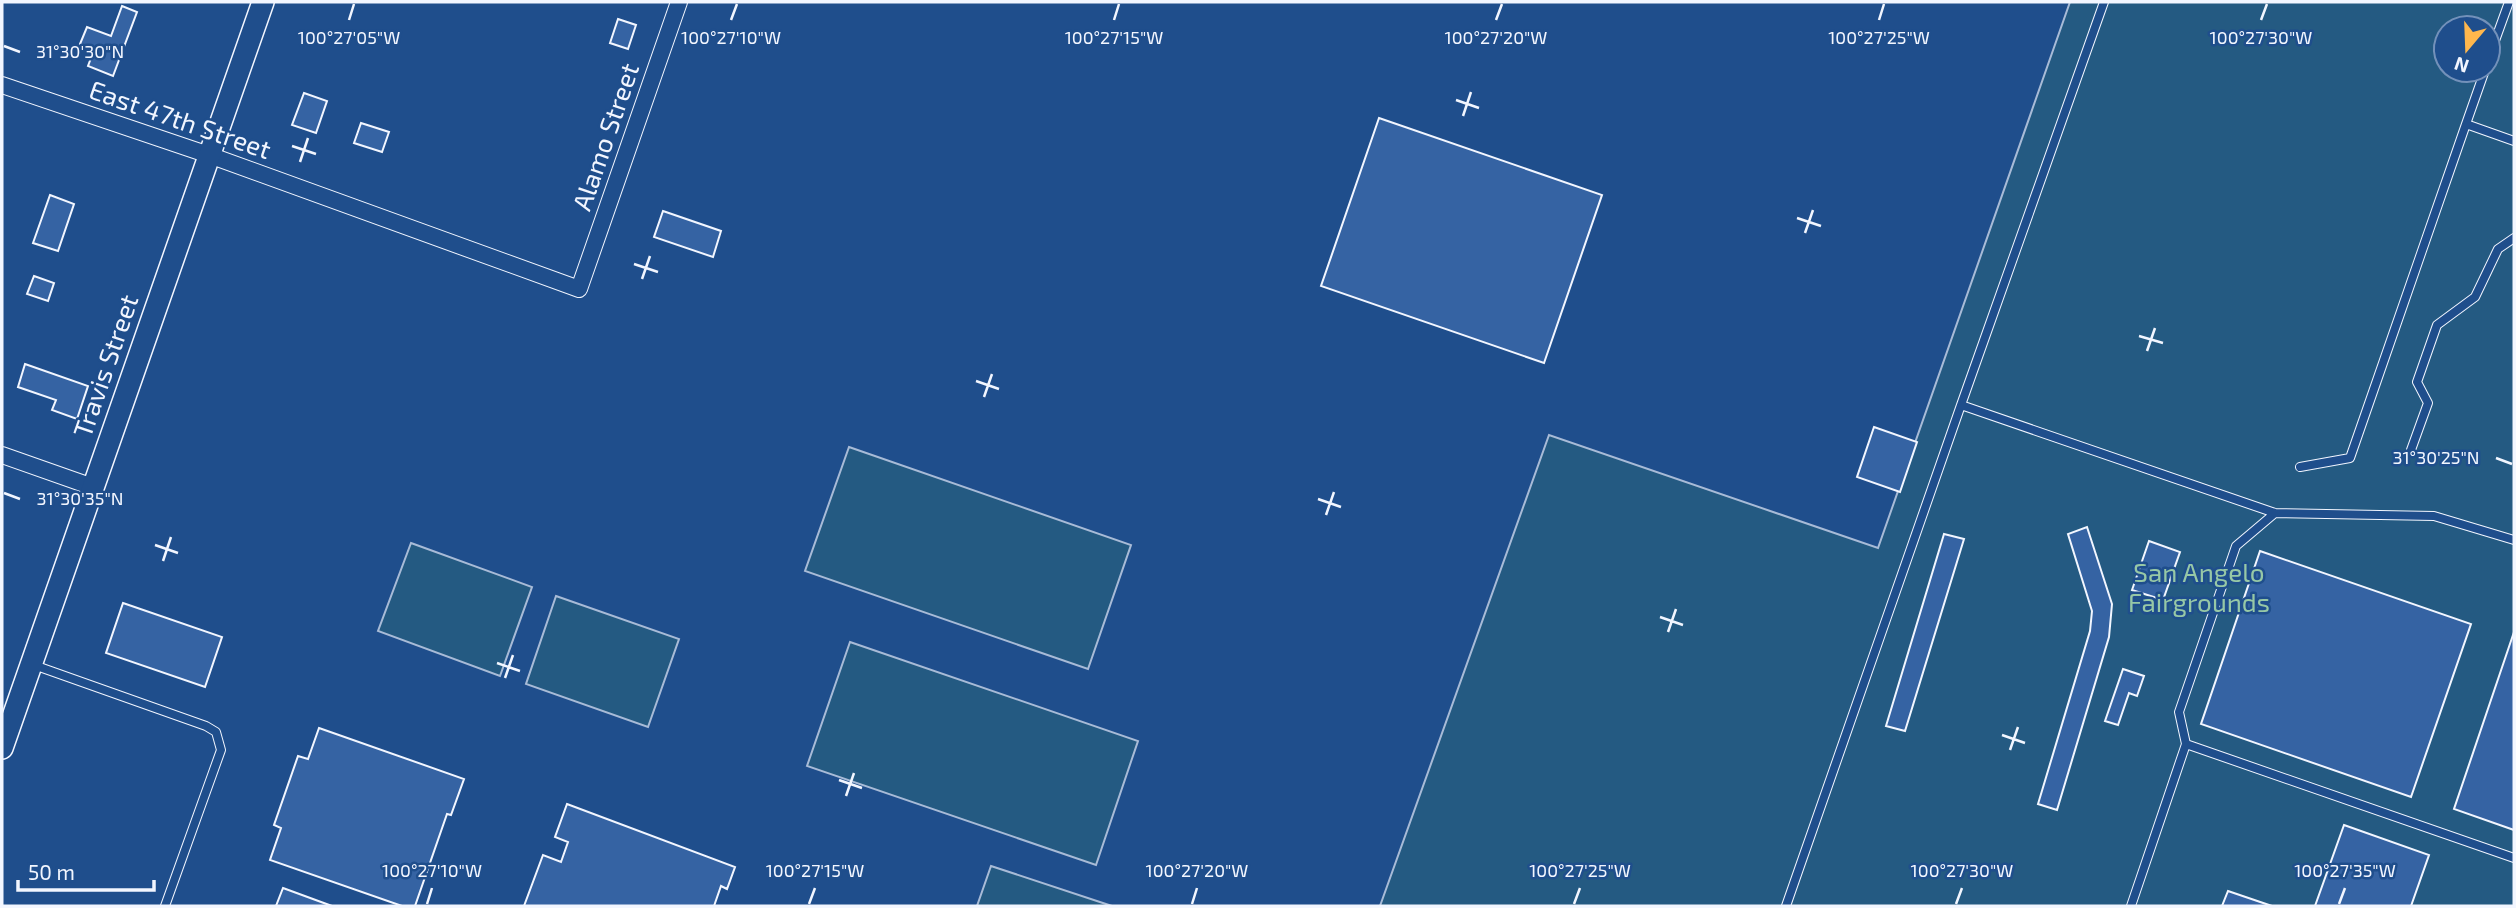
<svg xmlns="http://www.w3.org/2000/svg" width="2516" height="908" font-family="'Exo 2',sans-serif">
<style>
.green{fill:#245a82;stroke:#a8bbd7;stroke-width:2;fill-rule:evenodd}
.building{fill:#3563a3;stroke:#f2f6ff;stroke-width:2}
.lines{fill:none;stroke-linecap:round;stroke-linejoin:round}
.service-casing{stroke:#f2f6ff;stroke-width:10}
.minor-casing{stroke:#f2f6ff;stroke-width:18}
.tertiary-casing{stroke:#f2f6ff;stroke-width:24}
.service{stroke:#1f4e8c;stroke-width:8}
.minor{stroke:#1f4e8c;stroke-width:16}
.tertiary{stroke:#1f4e8c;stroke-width:21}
.ticks{fill:none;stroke:#f2f6ff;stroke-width:2.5}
.labels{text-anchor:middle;stroke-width:5;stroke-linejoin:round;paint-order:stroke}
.street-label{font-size:26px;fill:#f2f6ff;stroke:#1f4e8c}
.park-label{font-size:26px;fill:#97c8a6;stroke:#1f4e8c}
.ticks-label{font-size:18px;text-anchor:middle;fill:#f2f6ff;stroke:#1f4e8c;stroke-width:5;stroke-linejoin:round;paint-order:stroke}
</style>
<rect width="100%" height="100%" fill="#1f4e8c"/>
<!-- green -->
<path class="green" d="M2070 2H2514V906H1380L1549 435 1878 548ZM2446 28H2488V70H2446Z
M849 447 1131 545 1088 669 805 571Z
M411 543 532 587 500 676 378 631Z
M556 596 679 639 648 727 526 684Z
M850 642 1138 741 1096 865 807 766Z
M991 866 1112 906H977Z"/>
<!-- building -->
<path class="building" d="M122 6 137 12 113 76 88 66 94 50 80 44 87 27 111 36Z
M618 19 636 25 628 49 610 43Z
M304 93 327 101 316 133 292 125Z
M1379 118 1602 195 1544 363 1321 286Z
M361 123 389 132 382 152 354 143Z
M50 195 74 204 58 251 33 243Z
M663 211 721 231 713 257 654 237Z
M34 276 54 283 48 301 27 294Z
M25 364 88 386 77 419 52 410 56 400 18 387Z
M1874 427 1917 442 1900 492 1857 477Z
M2087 527 2112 604 2109 637 2057 810 2038 804 2090 631 2092 611 2068 534Z
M1944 534 1964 539 1905 731 1886 726Z
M2149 541 2180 552 2163 600 2132 590Z
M2260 551 2471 624 2411 797 2201 724Z
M123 603 222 637 205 687 106 653Z
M2514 632V830L2454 809Z
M2123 669 2144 676 2137 696 2129 693 2118 725 2105 721Z
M319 728 464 779 451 815 447 814 415 906H402L270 860 281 828 274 825 298 756 308 759Z
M567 804 735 867 727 889 721 886 714 906H524L543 855 561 862 568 842 555 837Z
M2344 825 2429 855 2411 906H2315Z
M283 888 332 906H276Z
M2228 891 2272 906H2222Z"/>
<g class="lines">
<defs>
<path id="service" d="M2488 60 2509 2
M2485 70 2466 124 2514 141
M1961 405 2104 2
M2411 450 2428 403 2417 382 2437 325 2475 297 2498 249 2514 238
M2300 467 2350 458 2466 124
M31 664 206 726 216 732 221 750 165 906
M2186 744 2179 712 2236 546 2275 513
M1786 906 1961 405 2275 513 2434 516 2514 540
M2131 906 2186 744 2514 858"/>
<path id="minor" d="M2 85 209 155 579 289 679 2
M2 455 93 487"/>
<path id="tertiary" d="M2 748 263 2"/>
</defs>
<!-- service casing -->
<use href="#service" class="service-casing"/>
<!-- minor casing -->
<use href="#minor" class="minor-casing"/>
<!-- tertiary casing -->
<use href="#tertiary" class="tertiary-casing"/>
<!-- service -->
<use href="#service" class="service"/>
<!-- minor -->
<use href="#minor" class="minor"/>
<!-- tertiary -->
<use href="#tertiary" class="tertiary"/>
</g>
<!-- ticks -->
<path class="ticks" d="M349 20 354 4M731 20 737 4M1114 20 1119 4M1496 20 1502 4M1879 20 1884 4M2261 20 2267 4M4 46 20 52M1456 100 1479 108M1463 116 1471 92M292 146 316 154M300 162 308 138M1797 218 1821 226M1805 233 1813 210M634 264 658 272M642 279 650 256M2139 336 2163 343M2147 351 2155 328M976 381 999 389M984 397 992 374M2496 458 2512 464M4 493 20 499M1318 499 1341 507M1326 515 1334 492M155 545 178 553M163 561 171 537M1660 617 1683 625M1668 632 1676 609M497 663 520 671M505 678 513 655M2002 735 2025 743M2010 750 2018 727M839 780 862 788M846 796 854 773M427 904 432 888M809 904 815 888M1192 904 1197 888M1574 904 1580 888M1956 904 1962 888M2339 904 2345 888"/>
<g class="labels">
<!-- street labels -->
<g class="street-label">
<text transform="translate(180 120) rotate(19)" y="9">East 47th Street</text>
<text transform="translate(606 137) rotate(-71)" y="9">Alamo Street</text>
<text transform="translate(106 366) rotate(-71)" y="9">Travis Street</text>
</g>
<!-- park labels -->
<g class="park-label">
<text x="2199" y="582">San Angelo<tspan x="2199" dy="30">Fairgrounds</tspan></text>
</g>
</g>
<g class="ticks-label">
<text x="2261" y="44">100°27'30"W</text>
<text x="349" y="44">100°27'05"W</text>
<text x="731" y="44">100°27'10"W</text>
<text x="1114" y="44">100°27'15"W</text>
<text x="1496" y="44">100°27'20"W</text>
<text x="1879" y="44">100°27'25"W</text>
<text x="80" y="58">31°30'30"N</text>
<text x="2436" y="464">31°30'25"N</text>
<text x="80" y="505">31°30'35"N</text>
<text x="432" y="877">100°27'10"W</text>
<text x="815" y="877">100°27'15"W</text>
<text x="1197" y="877">100°27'20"W</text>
<text x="1580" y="877">100°27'25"W</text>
<text x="1962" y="877">100°27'30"W</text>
<text x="2345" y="877">100°27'35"W</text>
</g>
<!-- border -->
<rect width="2516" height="908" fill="none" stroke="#f2f6ff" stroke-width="7"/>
<!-- north arrow -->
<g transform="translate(2467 49) rotate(199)"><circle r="33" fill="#1f4e8c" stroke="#7391ba" stroke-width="2"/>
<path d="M0-5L12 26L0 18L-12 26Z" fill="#ffb74d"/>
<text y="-10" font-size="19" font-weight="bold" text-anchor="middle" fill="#f2f6ff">N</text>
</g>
<!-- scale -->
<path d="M18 880v10h136v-10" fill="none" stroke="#f2f6ff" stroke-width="3.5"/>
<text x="28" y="880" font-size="21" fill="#f2f6ff" stroke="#1f4e8c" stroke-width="5" paint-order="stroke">50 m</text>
</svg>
